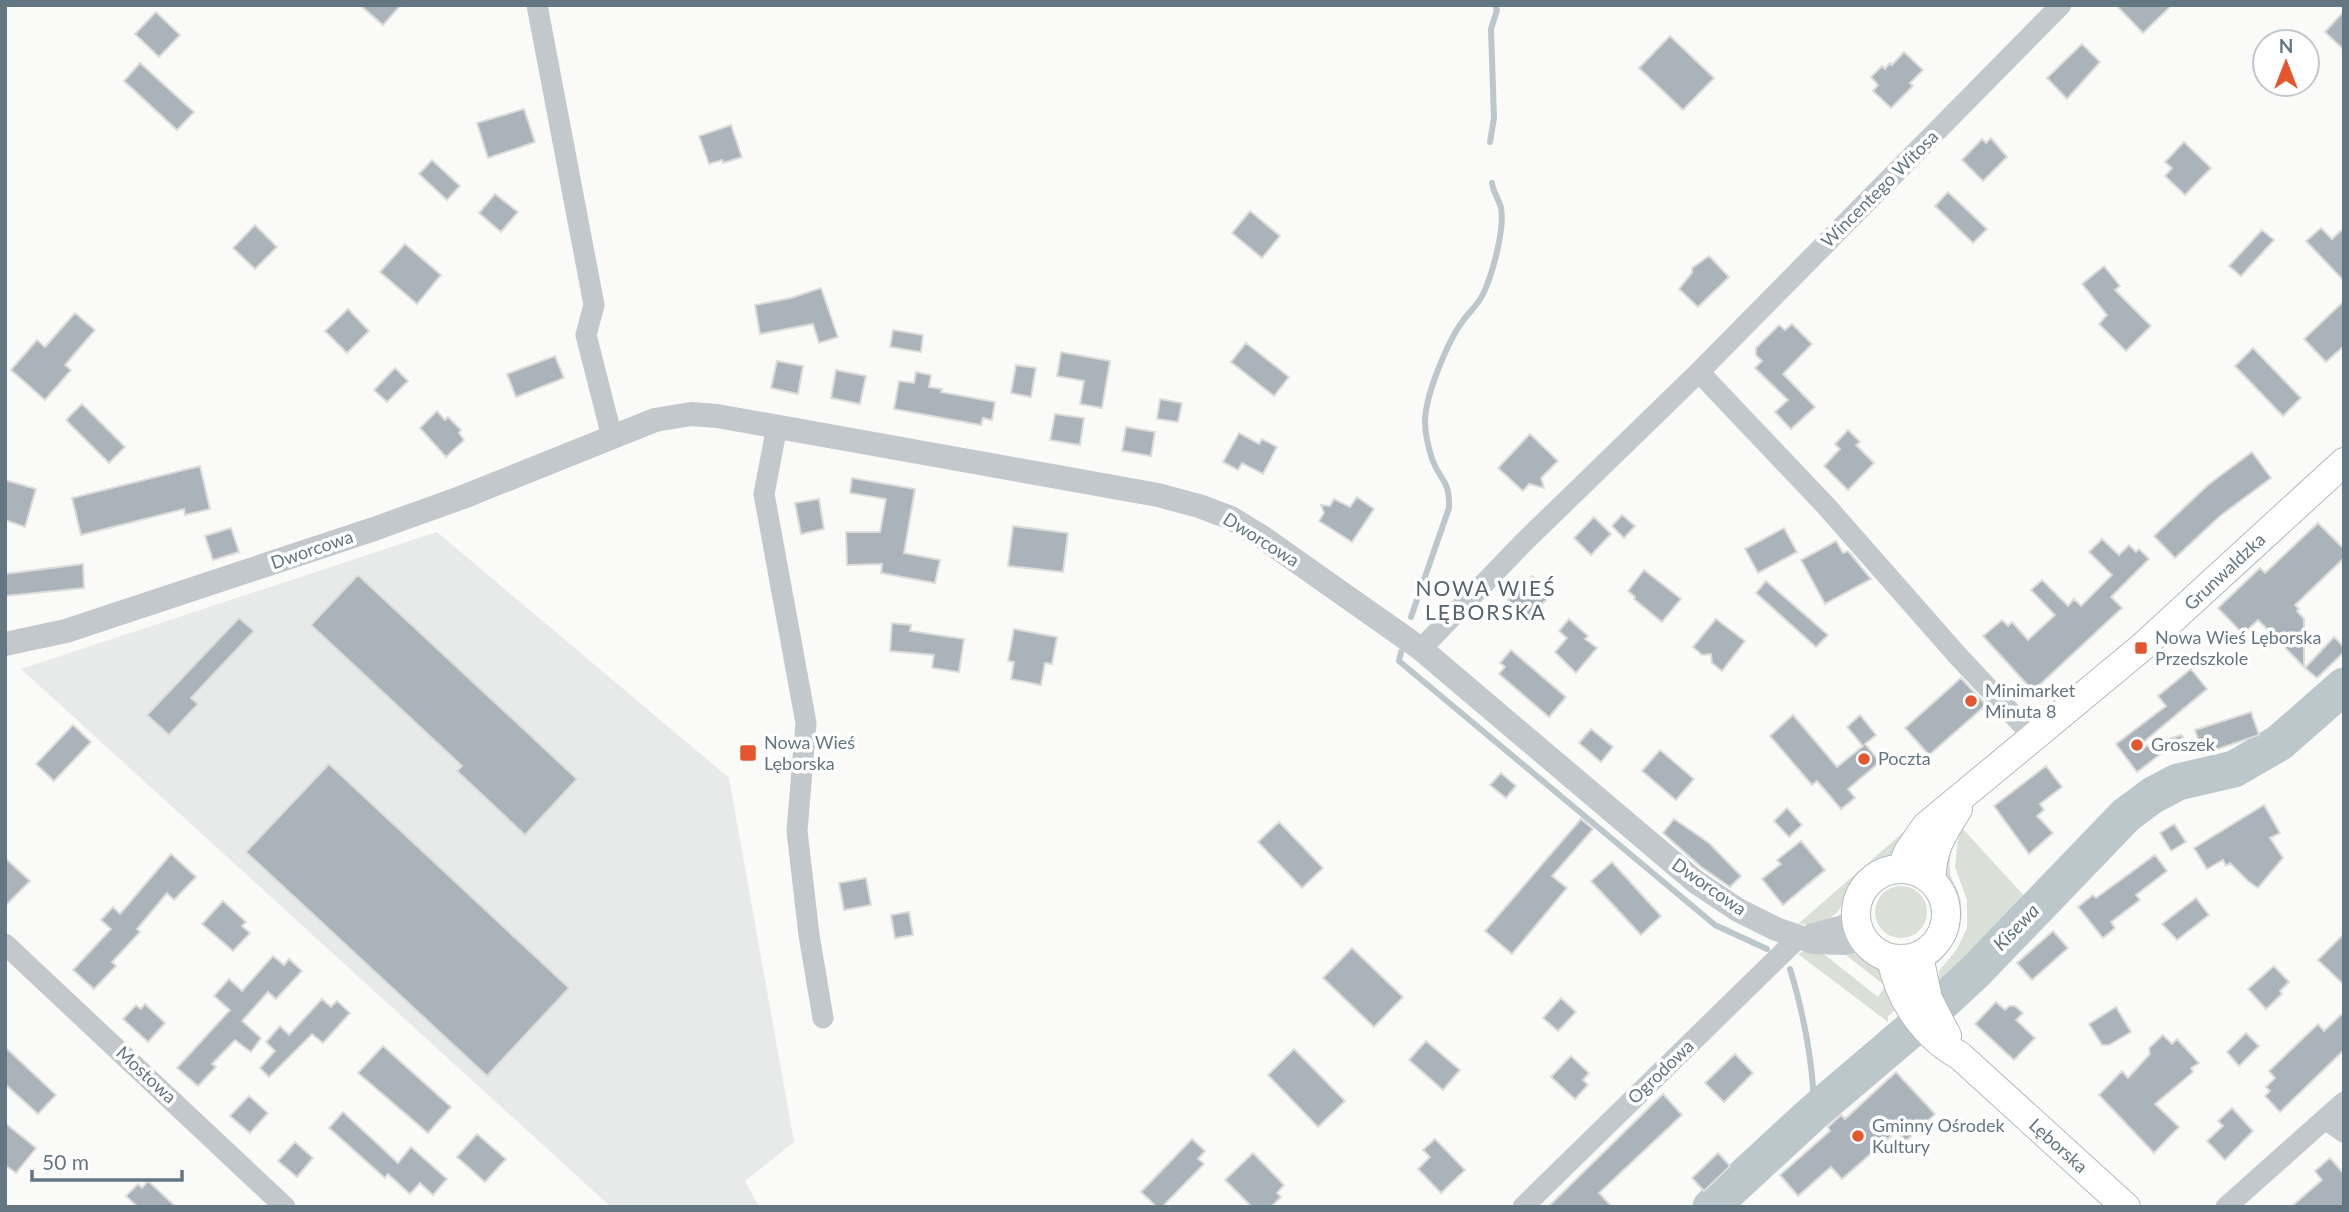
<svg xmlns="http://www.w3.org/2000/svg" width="2349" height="1212" font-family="Lato,sans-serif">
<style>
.built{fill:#e8e9e9}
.green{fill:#dadfd7}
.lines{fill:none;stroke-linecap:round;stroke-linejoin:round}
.stream{stroke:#bbc7cb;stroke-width:6}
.river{stroke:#bbc7cb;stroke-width:37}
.building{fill:#aab3b9;stroke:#dcdcda;stroke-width:2}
.secondary-casing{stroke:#b3babf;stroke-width:30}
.minor{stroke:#c3c8cc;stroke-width:21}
.tertiary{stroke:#c3c8cc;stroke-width:24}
.secondary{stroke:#fff;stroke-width:28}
.poi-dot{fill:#e4572e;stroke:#fff;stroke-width:2.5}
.labels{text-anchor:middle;stroke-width:7;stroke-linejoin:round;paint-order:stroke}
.street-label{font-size:18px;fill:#657683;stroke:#fff}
.poi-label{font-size:18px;fill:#657683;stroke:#fff;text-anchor:start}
.water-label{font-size:19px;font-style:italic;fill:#60757c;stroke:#fff}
.quarter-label{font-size:21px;letter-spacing:2px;fill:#57646e;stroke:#fff}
</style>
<rect width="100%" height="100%" fill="#fafaf8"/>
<!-- built -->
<path class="built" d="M437 532 729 778 794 1142 745 1181 759 1207H611L21 669Z"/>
<!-- green -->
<path class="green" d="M1937 803C1924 819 1913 837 1899 851 1890 860 1876 862 1866 871 1840 893 1846 930 1798 924Z
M1962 828 2027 899 1939 983V971L1957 949 1967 928V900L1955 867 1958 839Z
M1953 839C1951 850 1949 862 1950 873 1951 880 1957 887 1959 894 1967 920 1956 947 1936 964 1938 947 1955 938 1955 919 1956 901 1949 893 1945 877 1943 866 1950 850 1953 839Z
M1875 912a26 26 0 1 1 52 0a26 26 0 1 1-52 0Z
M1806 950 1820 951 1878 997 1885 986 1841 951C1880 955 1884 976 1899 1007L1888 1016V1022L1798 954Z"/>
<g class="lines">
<!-- stream -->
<path class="stream" d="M1490 142 1494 118 1491 29 1497 10 1495 5
M1411 617 1449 508C1450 479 1440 481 1432 459 1429 449 1425 432 1425 422 1425 396 1447 343 1462 322 1468 313 1477 306 1482 296 1492 277 1505 229 1501 208 1499 199 1493 192 1492 183
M1401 652 1399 661 1715 925 1767 949
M1790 969C1802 1007 1816 1074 1813 1113"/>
<!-- river -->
<path class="river" d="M1711 1207 1813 1113 1934 1010 1975 972 2126 815 2153 795 2178 782 2234 769 2279 743 2344 686"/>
</g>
<!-- building -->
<path class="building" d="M360 5H401L383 25Z
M2116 5H2172L2143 33Z
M2344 11V50L2325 32Z
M156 12 180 35 159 57 135 34Z
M1670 36 1714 78 1683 110 1639 68Z
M2082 44 2100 62 2067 99 2047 78Z
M1904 52 1923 70 1910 83 1913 86 1891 108 1873 91 1878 85 1871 77 1882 66 1885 69 1890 63 1892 65Z
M140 63 194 112 177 130 124 81Z
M524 109 535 142 488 158 477 123Z
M731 125 742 157 723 163 722 160 709 164 699 136Z
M1991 138 2007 157 1983 181 1962 160 1982 139 1986 143Z
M2184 142 2211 168 2185 195 2165 176 2172 168 2165 162Z
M432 160 460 186 447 200 419 174Z
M1948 192 1987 229 1973 243 1935 206Z
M495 194 518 212 501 232 479 213Z
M1250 211 1280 236 1262 258 1232 233Z
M255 225 277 247 255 269 233 248Z
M2321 228 2332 239 2344 228V281L2306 241Z
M2262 230 2274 240 2241 276 2229 266Z
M405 244 441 275 417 304 380 272Z
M1709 256 1729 277 1698 307 1679 289 1692 273V268Z
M2104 266 2120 286 2115 290 2151 326 2126 351 2099 324 2107 315 2082 284Z
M821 288 838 337 819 343 813 324 760 334 755 305 791 298Z
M2344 301V346L2326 362 2304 339Z
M348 309 369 331 347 353 325 331Z
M75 313 95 330 65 365 71 370 45 400 11 370 37 340 45 347Z
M1792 324 1812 344 1783 374 1815 407 1791 429 1775 412 1788 400 1755 368 1762 361 1756 355V348L1779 325 1785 330Z
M893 330 923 335 921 352 890 347Z
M1246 343 1289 377 1274 396 1231 362Z
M2253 348 2301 398 2283 416 2235 366Z
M1061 352 1110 361 1102 408 1080 404 1084 381 1057 376Z
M555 356 564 378 516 397 507 374Z
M777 361 803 366 798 394 771 388Z
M1016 365 1036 368 1031 397 1011 393Z
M395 368 408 381 387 402 374 390Z
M836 370 866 376 860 404 831 398Z
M916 372 931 375 929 387 942 389 941 392 995 402 992 420 983 418 981 425 894 409 899 381 914 383Z
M1160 399 1182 403 1178 422 1157 419Z
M82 404 125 447 109 463 66 420Z
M437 411 445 420 448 417 461 430 459 433 464 440 446 457 420 428Z
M1055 414 1084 418 1080 445 1050 440Z
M1126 427 1155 432 1151 456 1122 451Z
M1848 430 1860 442 1856 445 1874 463 1848 490 1824 466 1840 449 1835 444Z
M1239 433 1259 444 1262 439 1277 447 1263 474 1242 463 1238 470 1223 462Z
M1530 434 1558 461 1541 478 1544 488 1529 484 1523 491 1498 468Z
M2252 452 2271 478 2220 516 2175 558 2154 536 2208 485Z
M200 466 210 509 185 515 184 509 81 535 72 498Z
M852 478 915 489 904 553 940 560 935 583 881 573 882 564 847 565 846 532H880L886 499 850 493Z
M5 480 36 489 25 527 5 520Z
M1357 497 1374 509 1352 542 1319 521 1324 513 1321 505 1330 506 1334 499 1350 507Z
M819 499 824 529 801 534 795 503Z
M1622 515 1635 526 1624 538 1612 526Z
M1594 517 1611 534 1591 555 1574 538Z
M2318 523 2344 549V558L2295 605 2299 609 2297 611 2304 619V667L2258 620 2243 634 2218 608 2260 568 2265 573Z
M1013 526 1068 533 1063 572 1008 566Z
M231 528 239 552 213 560 205 536Z
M1784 528 1797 552 1758 573 1745 549Z
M2102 539 2119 555 2129 545 2136 552 2139 549 2149 559 2111 597 2122 608 2033 691 1983 636 2002 620 2008 626 2012 622 2028 640 2055 615 2031 590 2042 580 2068 606 2074 599 2081 606 2112 575 2089 552Z
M1836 541 1843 553 1848 551 1871 579 1825 604 1801 560Z
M83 564 84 588 5 596V574Z
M1644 570 1681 599 1662 622 1634 599 1635 597 1628 591Z
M358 575 577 779 525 835 457 771 462 766 311 625Z
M1532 576 1551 595 1527 619 1508 600Z
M1766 581 1828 635 1816 647 1756 593Z
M239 618 254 631 191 698 198 704 169 735 147 715Z
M1569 619 1588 636 1585 639 1597 648 1576 673 1555 652 1567 638 1559 631Z
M1716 619 1745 641 1722 671 1712 663 1711 654 1702 655 1693 647Z
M892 623 911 625 910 631 964 639 959 672 932 668 934 655 890 651Z
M1014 629 1057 637 1052 664 1045 663 1041 685 1011 679 1014 662 1008 661Z
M2334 637 2344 647V652L2317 678 2305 668Z
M1511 650 1566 697 1549 717 1499 674 1505 667 1500 663Z
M2191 669 2207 689 2134 750 2181 735 2183 737 2137 772 2116 744 2166 706 2158 696Z
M1961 678 1986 705 1929 755 1905 728Z
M2251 712 2259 735 2203 754 2195 730Z
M1793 715 1837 767 1863 746 1847 727 1860 715 1876 735 1865 744 1880 762 1848 789 1855 798 1841 809 1817 781 1812 785 1770 736Z
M73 725 91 742 54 781 36 764Z
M1591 729 1613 747 1601 762 1579 743Z
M1660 750 1694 779 1676 800 1642 771Z
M329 764 569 988 487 1076 246 852Z
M2046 766 2062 787 2040 804 2044 810 2037 816 2053 833 2029 854 1994 806Z
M1501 773 1516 786 1506 798 1490 785Z
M2264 805 2280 833 2270 838 2283 858 2258 888 2248 881 2230 863 2226 866 2223 860 2207 869 2194 848Z
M1787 808 1802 825 1789 837 1774 821Z
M1581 819 1593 829 1552 876 1567 888 1512 954 1485 931Z
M1674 819 1709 843 1741 876 1730 887 1700 866 1663 833Z
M1279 822 1323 868 1302 888 1258 842Z
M2174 824 2186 842 2171 851 2160 833Z
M1801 841 1825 870 1783 905 1762 879 1781 864 1777 860Z
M171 854 196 877 174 900 167 893 137 929 140 932 112 962 116 966 94 989 73 970 111 929 101 920 113 907 120 914Z
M2155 855 2167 871 2136 895 2140 900 2111 922 2115 928 2103 938 2078 907 2093 895 2096 898Z
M5 858 30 881 5 906Z
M1612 862 1661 916 1641 935 1591 881Z
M866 878 871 905 844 910 839 883Z
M2196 898 2209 915 2177 940 2162 924Z
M223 901 246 922 242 926 250 933 233 951 202 924Z
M909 912 913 935 895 938 891 915Z
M2053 931 2068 948 2032 980 2017 963Z
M2344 934V985L2318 960Z
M1352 948 1403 997 1374 1027 1323 978Z
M273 956 284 965 289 959 302 971 276 999 268 992 242 1021 261 1038 251 1052 235 1040 212 1064 216 1067 198 1086 177 1068 230 1010 214 996 229 979 242 991Z
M2274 966 2289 982 2280 991 2282 994 2266 1009 2248 989Z
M1561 998 1576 1012 1558 1031 1543 1018Z
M322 999 331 1007 337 1001 350 1013 323 1043 312 1034 269 1077 260 1068 275 1051 266 1042 280 1026 289 1035Z
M1996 1002 2005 1010 2009 1006H2015L2023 1013 2016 1020 2035 1038 2014 1060 1975 1024Z
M145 1004 165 1023 148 1042 123 1019 136 1005 141 1009Z
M2116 1007 2131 1032 2109 1045H2102L2089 1024Z
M2344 1012V1050L2280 1112 2265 1096 2270 1091 2266 1087 2275 1078 2269 1071 2318 1024 2324 1031Z
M2246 1033 2259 1046 2239 1066 2227 1052Z
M2163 1035 2172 1044 2177 1039 2199 1063 2191 1068 2193 1072 2155 1104 2179 1127 2154 1153 2099 1095 2122 1071 2128 1078 2150 1054 2149 1048Z
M1426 1041 1460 1070 1443 1090 1409 1060Z
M383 1046 451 1107 428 1133 358 1073Z
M5 1047 56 1095 38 1114 5 1084Z
M1294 1049 1345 1101 1318 1127 1268 1075Z
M1735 1054 1753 1073 1724 1102 1705 1083Z
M1571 1056 1589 1073 1583 1080 1588 1085 1575 1099 1551 1077Z
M1896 1072 1935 1114 1906 1141 1897 1131 1842 1179 1831 1167 1798 1196 1780 1175 1830 1131 1828 1127 1841 1115 1845 1119Z
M1663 1094 1682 1115 1599 1193 1612 1207H1548Z
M249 1096 268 1113 250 1133 230 1116Z
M2232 1108 2253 1131 2225 1160 2207 1141 2223 1126 2218 1121Z
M343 1112 398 1163 411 1147 447 1179 433 1195 420 1183 410 1194 388 1174 385 1178 329 1128Z
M5 1123 36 1148 16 1173 5 1165Z
M477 1134 506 1159 485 1182 457 1157Z
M1192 1139 1205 1151 1198 1159 1204 1164 1162 1207H1157L1141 1192Z
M1435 1139 1465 1170 1441 1193 1418 1169 1430 1157 1423 1150Z
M295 1142 313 1158 297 1177 278 1161Z
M1253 1153 1284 1185 1277 1193 1281 1197 1271 1207H1252L1225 1180Z
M1718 1153 1730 1166 1704 1191 1692 1178Z
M2330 1158 2344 1174V1207H2291L2322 1180 2315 1171Z
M148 1181 176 1207H138L126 1196 138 1184 142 1188Z"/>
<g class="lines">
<defs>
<path id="secondary" d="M1856 914a45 45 0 1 1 90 0a45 45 0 1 1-90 0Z
M1901 869 1908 852 1926 826 2141 648 2344 462
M1932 881C1930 853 1943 832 1958 809
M1919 956 1928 999 1947 1036
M1891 958C1899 999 1923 1035 1960 1056L2126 1207"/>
</defs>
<!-- secondary casing -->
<use href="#secondary" class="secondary-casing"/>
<!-- minor -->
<path class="minor" d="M537 5 594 305 586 335 612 437
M1699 372 1827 507 1958 656 2034 737
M777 426 764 494 806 723 797 831 809 935 823 1018
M1421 649 1524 542 1699 372 2061 5
M5 944 285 1207
M2325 1119 2344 1132
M1523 1207 1799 937
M2226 1207 2344 1102"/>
<!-- tertiary -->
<path class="tertiary" d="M5 644 66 631 374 529 463 497 655 420 691 414 717 416 1158 495 1199 506 1231 518 1262 537 1421 649 1696 882 1738 910 1776 929 1813 942 1844 943 1864 939
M1813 935 1843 927 1856 919"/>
<!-- secondary -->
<use href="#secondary" class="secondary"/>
</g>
<!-- markers -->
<g class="poi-dot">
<rect x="2134" y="641" width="14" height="14" rx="3.5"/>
<circle cx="1971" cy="701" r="7"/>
<circle cx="2137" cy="745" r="7"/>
<rect x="739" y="744" width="18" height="18" rx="3.5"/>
<circle cx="1864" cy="759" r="7"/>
<circle cx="1858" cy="1136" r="7"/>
</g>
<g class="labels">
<!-- street labels -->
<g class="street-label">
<text transform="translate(1880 189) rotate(-45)" y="6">Wincentego Witosa</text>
<text transform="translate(1261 540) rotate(32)" y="6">Dworcowa</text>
<text transform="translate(312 550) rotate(-19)" y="6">Dworcowa</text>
<text transform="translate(2225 572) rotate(-43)" y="6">Grunwaldzka</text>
<text transform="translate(1709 887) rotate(35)" y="6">Dworcowa</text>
<text transform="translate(1661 1072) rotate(-44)" y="6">Ogrodowa</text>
<text transform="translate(146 1075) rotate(43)" y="6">Mostowa</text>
<text transform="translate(2058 1146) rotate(42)" y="6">Lęborska</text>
</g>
<!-- poi labels -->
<g class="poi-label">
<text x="2155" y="644">Nowa Wieś Lęborska<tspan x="2155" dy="21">Przedszkole</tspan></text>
<text x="1985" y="697">Minimarket<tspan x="1985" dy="21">Minuta 8</tspan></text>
<text x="764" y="749">Nowa Wieś<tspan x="764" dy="21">Lęborska</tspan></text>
<text x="2151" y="751">Groszek</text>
<text x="1878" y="765">Poczta</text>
<text x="1872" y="1132">Gminny Ośrodek<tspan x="1872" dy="21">Kultury</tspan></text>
</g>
<!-- water labels -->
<g class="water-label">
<text transform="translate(2016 927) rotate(-46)" y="7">Kisewa</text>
</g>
<!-- quarter labels -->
<g class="quarter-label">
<text x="1486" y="596">NOWA WIEŚ<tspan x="1486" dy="24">LĘBORSKA</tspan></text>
</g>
</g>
<!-- border -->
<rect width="2349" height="1212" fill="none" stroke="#657683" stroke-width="14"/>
<!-- north arrow -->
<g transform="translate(2286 63)"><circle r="33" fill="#ffffff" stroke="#c1c8cd" stroke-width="2"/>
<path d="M0-5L12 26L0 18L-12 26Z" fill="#e4572e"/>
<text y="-10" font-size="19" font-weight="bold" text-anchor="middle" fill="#657683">N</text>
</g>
<!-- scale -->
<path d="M32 1170v10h150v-10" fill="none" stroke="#657683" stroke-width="3.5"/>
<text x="42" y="1170" font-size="21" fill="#657683" stroke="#ffffff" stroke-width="5" paint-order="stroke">50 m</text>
</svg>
